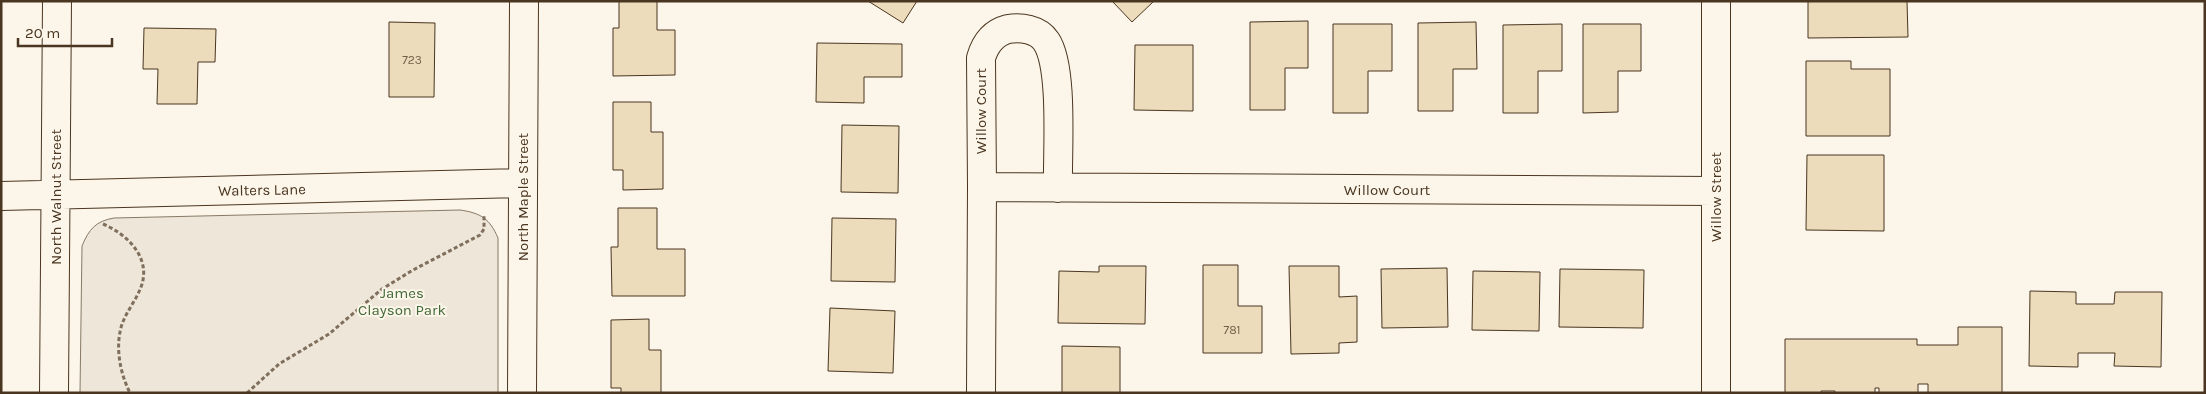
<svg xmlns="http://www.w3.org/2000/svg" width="2206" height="394" font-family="Karla,sans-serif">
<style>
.green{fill:#ede6d9;stroke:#887966}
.building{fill:#ecdcbc;stroke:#4a3520}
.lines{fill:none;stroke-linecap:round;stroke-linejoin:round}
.minor-casing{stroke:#4a3520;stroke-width:30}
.path{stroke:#7f6f5c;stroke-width:3;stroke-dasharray:4 2.5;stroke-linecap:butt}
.minor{stroke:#fbf6e9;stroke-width:28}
.labels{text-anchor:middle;stroke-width:4;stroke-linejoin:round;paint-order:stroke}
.number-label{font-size:12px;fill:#725f47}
.street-label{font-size:15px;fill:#4a3520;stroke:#fbf6e9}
.park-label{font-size:15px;fill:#436837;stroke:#fbf6e9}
</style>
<rect width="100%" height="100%" fill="#fbf6e9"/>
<!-- green -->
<path class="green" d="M460 210C481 213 490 219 498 238V393H80L82 246C89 229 96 221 114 218Z"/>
<!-- building -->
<path class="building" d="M619 1H657V30H675V75L613 76V28H619Z
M868 1H917L903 23Z
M1112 1H1154L1132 22Z
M1808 1H1907L1908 37 1808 38Z
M1308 21V68H1285V110H1250V22Z
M389 22 435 23 434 97H389Z
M1476 22 1477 69H1453V111H1418V23Z
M1333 24H1392V71H1368V113H1333Z
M1562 24V71H1538V113H1503V25Z
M1583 24H1641V71H1618V112L1583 113Z
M144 28 216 29 215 62H198L197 104H157L158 69H143Z
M817 43 902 44V77H864V103L816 102Z
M1135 45H1193V111L1134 110Z
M1806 61H1851V69H1890V136H1806Z
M613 102H651V132H663V189L623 190V170H613Z
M842 125 899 126 898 193 841 192Z
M1807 155H1884V231L1806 230Z
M618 208H657V249H685V296H612L611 247H618Z
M832 218 896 219 895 282 831 281Z
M1203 265H1238V306H1262V353H1203Z
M1099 266H1146L1145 324 1058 323 1059 271 1099 272Z
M1289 266H1339V297L1357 296V342L1339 343V353L1291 354Z
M1447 268 1448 327 1382 328 1381 269Z
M1560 269 1644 270 1643 328 1559 327Z
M1473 271 1540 272 1539 331 1472 330Z
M2030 291 2076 292V304H2114L2115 292H2162L2161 367 2114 366 2115 353H2078V367L2029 366Z
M830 308 895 311 893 373 828 371Z
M649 319V350H661V393H621V388H611V320Z
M1958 327H2002V393H1928V384H1918V393H1879V388H1875V393H1835V391H1821V393H1785V339H1917V345H1958Z
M1062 346 1120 347V393H1062Z"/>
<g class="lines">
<defs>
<path id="minor" d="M1716 1V393
M982 187 981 58C985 44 993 33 1008 29 1021 27 1038 29 1046 41 1064 67 1057 155 1058 188
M1 196 523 183
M54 393 57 1
M522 393 524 1
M981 393 982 187 1716 191"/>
</defs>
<!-- minor casing -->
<use href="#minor" class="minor-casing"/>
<!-- path -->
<path class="path" d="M103 224C127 234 152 258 141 287 135 303 123 315 120 332 116 352 121 375 130 393
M247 393 279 364 329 334 382 289 413 270 480 235 484 229V214"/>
<!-- minor -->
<use href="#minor" class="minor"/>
</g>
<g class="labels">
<!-- number labels -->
<g class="number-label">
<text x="412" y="64">723</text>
<text x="1232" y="334">781</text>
</g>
<!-- street labels -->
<g class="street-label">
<text transform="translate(981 111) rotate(-90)" y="5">Willow Court</text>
<text transform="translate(262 190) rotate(-1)" y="5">Walters Lane</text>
<text x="1387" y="195">Willow Court</text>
<text transform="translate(56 197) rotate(-90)" y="5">North Walnut Street</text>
<text transform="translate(523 197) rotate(-90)" y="5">North Maple Street</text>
<text transform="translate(1716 197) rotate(-90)" y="5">Willow Street</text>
</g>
<!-- park labels -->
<g class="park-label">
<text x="402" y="298">James<tspan x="402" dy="17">Clayson Park</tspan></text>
</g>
</g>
<!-- border -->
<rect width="2206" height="394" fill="none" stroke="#4a3520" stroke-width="5"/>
<!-- scale -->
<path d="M18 38v8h94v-8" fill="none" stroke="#4a3520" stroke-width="2.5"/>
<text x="25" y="38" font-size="15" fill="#4a3520" stroke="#fbf6e9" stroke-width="4" paint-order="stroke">20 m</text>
</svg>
